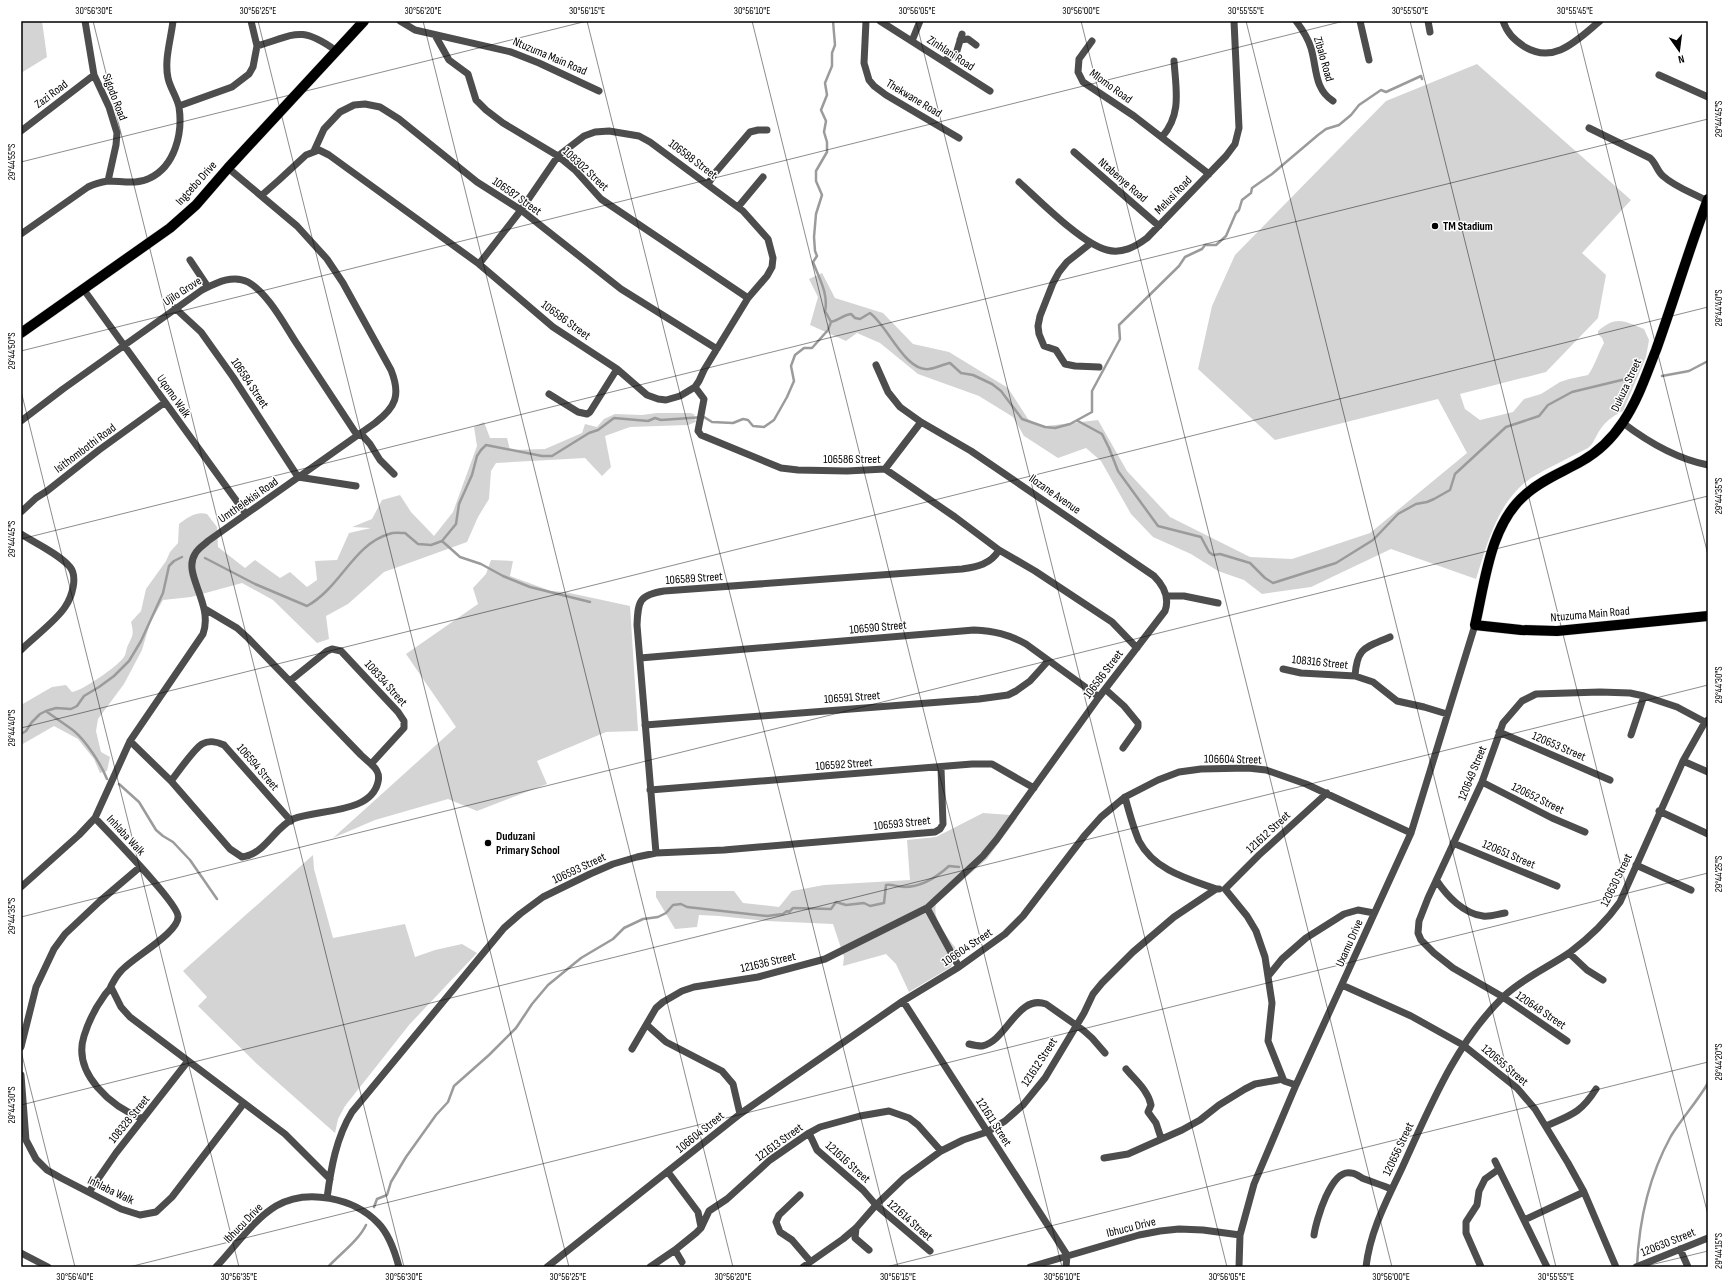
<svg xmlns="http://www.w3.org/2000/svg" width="1729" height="1288" font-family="'Sofia Sans Condensed',sans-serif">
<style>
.green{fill:#d4d4d4}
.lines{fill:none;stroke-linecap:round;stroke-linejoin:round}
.stream{stroke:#9b9b9b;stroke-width:2.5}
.major-casing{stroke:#dbdbdb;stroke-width:11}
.minor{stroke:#4d4d4d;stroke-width:7}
.major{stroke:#000;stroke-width:10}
.ticks{fill:none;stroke:#000;stroke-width:1;stroke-opacity:0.45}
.poi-dot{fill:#000;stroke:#fff;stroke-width:1.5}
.labels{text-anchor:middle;stroke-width:3;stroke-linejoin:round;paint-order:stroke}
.street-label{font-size:12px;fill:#000;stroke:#fff}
.poi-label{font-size:12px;font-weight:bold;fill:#000;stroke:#fff;text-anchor:start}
.neatline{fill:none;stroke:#000;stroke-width:1.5}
.ticks-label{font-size:10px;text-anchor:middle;fill:#000}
</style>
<rect width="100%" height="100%" fill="#fff"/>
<!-- green -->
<path class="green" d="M21 21H42L47 57 21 73Z
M1477 64 1631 200 1582 253 1606 275 1598 318 1546 372 1460 394 1465 409 1480 420 1513 412 1524 399 1541 394 1560 382 1569 379 1588 375C1595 366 1598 353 1604 343L1602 338 1598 334V331C1616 315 1625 321 1644 329L1649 340 1646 357 1623 411C1612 416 1603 423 1597 435 1594 440 1593 444 1588 448 1569 458 1549 467 1531 478 1497 502 1488 542 1476 579L1391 549 1311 587 1262 594 1244 580 1218 571 1191 554 1153 537 1131 514 1101 461 1086 448 1058 458 1024 436 1013 417 979 396 918 374 880 343 857 333 846 341 810 325 818 297 809 279 822 273 835 298 883 313 913 344 949 352 1008 388 1028 419 1037 424 1046 426 1098 420 1127 471 1170 517 1250 557 1292 559 1370 533 1467 453 1438 399 1275 440 1198 369 1212 306 1235 255 1386 101Z
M657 413H690L694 414 696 422 688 425 630 427 605 436 611 467 602 476 585 458 496 463 491 471 489 499 478 517 467 542 384 572 348 604 326 616 329 639 317 643 273 600 242 583 191 597 163 600 150 623 142 650 124 684 98 719 96 731 101 752 110 757 107 771 100 773 94 759 78 739 54 726 21 745V705L52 687 66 685 72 692C82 691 118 666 124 657 126 654 126 649 128 645 133 635 134 634 131 622L141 611 146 589 166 561 170 552 178 543 179 524C187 518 196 511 207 514L217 527 218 547 245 568 255 560 280 578 290 572 307 587 317 580 315 561 337 560 349 533 371 528 352 527 372 519 382 500 400 495 411 512 434 536 453 512 477 446 474 427 484 422 490 438H507L510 450 545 449 582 433 585 424 597 427 604 419 615 414 642 415Z
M491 560 513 561 510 576 551 591 565 592 630 606 638 731 606 732 537 761 547 784 477 811 448 799 375 820 333 838 456 727 406 654 478 604 473 588 486 574Z
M983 813 1010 815 1017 818 987 859 936 904C932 921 948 937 957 950L951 967 909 992 896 964 886 954 843 966 844 957 833 924 767 921 719 916 699 915 697 927 675 929 656 897V891H734L743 903 779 907 792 891 824 885 910 880 907 840 936 837Z
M313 855 314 869 333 938 405 924 415 957 435 950 462 944 477 953 409 1025 345 1106 338 1119 335 1133 257 1064 198 1006 207 997 183 971Z"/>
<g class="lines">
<!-- stream -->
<path class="stream" d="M831 322 825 311C829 294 818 276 813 262L817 256 815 251 814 237 816 214 822 195 816 181V171L827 152V142L824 132 826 121 821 110 827 95 825 83 832 66V53L835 45 833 21
M1662 376 1689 371 1708 361
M1078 421 1102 434 1109 448 1118 471 1158 526 1201 537 1209 552 1213 555 1220 554 1250 563 1265 578 1273 583 1336 563 1373 540 1398 514 1416 504 1427 502 1434 499 1450 490 1455 474 1506 427 1539 416 1548 405 1572 392 1634 377
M442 541 460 557 481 564 503 576 530 587 590 602
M205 558 255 584 307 606C340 588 354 544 389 534 394 532 400 533 405 533L418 544 431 545 442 541 456 524 459 504 472 475 477 456 481 450 486 445 542 456H552L589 433 598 430 614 418 648 421 655 418 661 420 704 417 712 422 733 423 743 419 748 420 753 426 764 427 774 420 787 397 794 381 791 366 795 355 804 348H812L828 330 831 322C839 320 843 315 851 314L855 318 860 319 870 313C888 326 905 372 929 369 936 368 944 364 950 363L961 373 973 375 992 384 1001 391 1022 419 1045 427 1055 428 1070 424 1092 412V391L1120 339 1119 325 1179 266 1185 257 1202 249 1205 245H1216L1226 236 1236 213 1239 210 1242 200 1251 193 1252 188 1272 174 1318 135 1326 129 1339 125 1351 115 1359 105 1381 90 1386 92 1421 76 1422 79
M46 711C55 718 65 724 74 731 86 741 101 764 107 779
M21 734 26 731 32 722 40 714 46 711 56 708 71 709 77 706 84 696 99 687 114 676 129 661 141 641 163 593 169 566 174 561 182 557
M119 784 139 802 156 830 163 836 173 842 190 860 217 899
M374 1207 377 1199 387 1195 391 1182 406 1157 436 1115 448 1102 454 1086 489 1055 516 1028 532 1004 548 985 581 958 613 939 624 928 643 919 658 917 666 913 673 905 681 904 687 907 767 916 783 914 787 911 789 912 793 908 831 909 836 902 846 905 864 903 870 906 884 903 886 885C892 884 898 887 904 887 921 887 937 877 949 866L959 867
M1637 1266C1639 1221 1649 1176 1671 1136 1682 1118 1697 1102 1708 1083
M328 1267C340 1254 359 1240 366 1225"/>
<defs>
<path id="major" d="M1708 199C1689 249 1674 300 1656 350 1646 375 1638 400 1623 422 1613 437 1598 452 1582 461 1563 472 1541 480 1525 495 1490 525 1485 582 1475 625L1521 630 1557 631 1708 616
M21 333 170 228 196 205 228 168 364 21"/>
</defs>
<!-- major casing -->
<use href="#major" class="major-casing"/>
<!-- minor -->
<path class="minor" d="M85 21 94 75 109 107 117 133 116 145 108 181
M400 21 415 30 511 52 539 63 599 91
M866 21 864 63 869 80 874 86 886 95 959 138
M880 21 990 91
M1296 21C1302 29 1308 38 1311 48 1317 68 1314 89 1333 101
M1360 21 1369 60
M1428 21 1430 32
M1503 21C1507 33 1514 40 1525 47 1555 65 1578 39 1600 21
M435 35 449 60 468 74 476 100 486 110 503 123 558 156 575 170 601 199 748 298
M960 40 968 39 976 45
M912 41 920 21
M1092 41 1079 59 1078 72 1083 82 1134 116 1209 174
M257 46C295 35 300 25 335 50
M943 61 956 54 962 34
M1659 75 1708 97
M179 106 232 87 249 74 253 67 257 46 251 21
M1589 128 1650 158C1656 163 1657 171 1663 176 1675 187 1693 193 1707 201
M21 131 94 75
M1162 137C1182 114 1176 90 1174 61
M314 151 324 129 340 112 354 105 365 104 380 107 399 119 477 182 521 210 621 289 717 349
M1074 152 1159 226
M1019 182C1039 200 1082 244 1107 250 1122 254 1135 247 1147 238L1226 156 1235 144 1239 128 1234 21
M708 184 715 173 750 132 758 130H767
M262 195 279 180 306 155 319 150 329 155 479 264 553 327 617 369 647 395 658 399 666 400 680 396 695 387 699 381 704 370 748 298 767 276 772 267 773 258 768 239 743 211 650 142 639 136 609 131 595 132 584 136 558 156 521 210 479 264
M738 207 763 177
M21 234 88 187C94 184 101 182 108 181 122 181 137 185 150 178 175 166 183 133 179 107 177 97 170 88 168 78 164 60 171 39 173 21
M1091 243 1067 262 1059 272 1053 283 1040 316 1038 326 1039 334 1044 346 1056 350 1065 364 1075 366 1099 367
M190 260 208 287
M84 290 246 514
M175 308 201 332 233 377 298 477 356 486
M876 365 888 392 900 407 921 422 971 451 1154 576C1164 586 1170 597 1165 611L1099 697 997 839 983 856 927 908 959 967
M695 387 704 399 698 431 701 435 781 468 798 470 847 471 885 469 955 517 999 550 1035 571 1112 622 1137 648
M549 394 578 412 587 414 590 412 617 369
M21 421 63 389 202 290C216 283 233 274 248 282 268 293 285 326 297 344 317 374 337 405 357 435L363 436 370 444 380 460 394 474
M1623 423C1648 442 1677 459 1708 465
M885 469 921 422
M21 512 36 498 47 491 99 450 164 403
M21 534C35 543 59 554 70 567 78 577 72 597 65 607 57 620 33 638 21 650
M1167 596H1184L1218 603
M205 609 237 628 248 638 361 755 371 764 404 728V721L398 712 341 651 332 649 327 651 291 680
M640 658 974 630C994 631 1008 634 1026 644L1099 697
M1283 669 1301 673 1355 676 1373 682 1397 701 1424 707 1447 714
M1355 676C1357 647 1365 648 1390 637
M1105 689 1124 706 1138 723V727L1123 748
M645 725 979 699 1008 695 1016 691 1030 681 1048 661
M1499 732 1610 780
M1631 735 1644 696
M130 741 171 781 230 849 242 857C264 855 274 828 293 819 318 809 371 814 378 782 380 774 377 769 371 764
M1683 761 1708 772
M171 781C178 772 194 749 202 744 209 740 218 742 224 745L291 821
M1482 782 1552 818 1585 832
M650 790 972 764H992L1034 788
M1125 797C1129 812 1133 827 1139 841 1154 870 1188 879 1216 889H1219
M1659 811 1708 834
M95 818C108 832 177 902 178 916 180 932 132 958 121 971 116 976 114 981 111 986 110 990 106 992 104 996 96 1007 88 1023 84 1036 72 1074 112 1107 143 1119
M1453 843 1557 886
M656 853 637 625C638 601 639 595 664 591L962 569C977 567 991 564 999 550
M1636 865 1691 890
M1437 881C1447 896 1464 914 1483 916 1490 917 1498 914 1505 913
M21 887 79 835 95 818 130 741 203 634C214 604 182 574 195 554 198 548 204 545 208 541L375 423C396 407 401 395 391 370L343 283 327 259 297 226 228 168
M1225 889 1247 916 1256 931 1265 957 1272 1003 1268 1041 1284 1081 1296 1085
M1225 889 1259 855 1327 793
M1569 953 1587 970 1603 980
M1269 975 1282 959 1306 938 1344 914 1358 910 1374 913
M1342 985 1411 1016 1463 1045 1517 1088 1535 1109 1568 1163 1584 1192 1616 1267
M111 987 121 1007 130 1017 285 1134 330 1179
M903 1001 1067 1255 1066 1267
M647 1025 666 1042 722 1071 733 1084 740 1114
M1567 1041 1503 997 1453 968 1434 953 1421 940 1418 933 1419 921 1428 898 1482 782 1503 723 1522 701 1536 694 1600 692 1630 693 1644 696 1677 707 1705 722
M969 1044C973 1045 978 1046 982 1046 1007 1041 1017 994 1046 1004L1083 1030 1092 1038 1105 1053
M21 1047 36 987 54 949 65 934 100 901 140 867
M632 1049 656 1008 663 1002 682 991 694 987 758 977 825 959 927 908
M1126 1069C1135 1080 1148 1090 1151 1105L1148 1112 1156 1123 1161 1138
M21 1075 26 1140 36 1159 47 1170 61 1178 121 1209 140 1215 156 1212 172 1197 244 1103
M1546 1126C1571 1115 1581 1113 1596 1089
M809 1133 817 1150 863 1190 876 1205 930 1251
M1104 1158 1128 1154 1182 1130 1200 1120 1219 1105 1245 1089 1255 1084 1283 1079
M1495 1161 1547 1267
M668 1172 698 1212 701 1227
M89 1192 116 1153 188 1061
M800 1195 779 1215 776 1222 780 1232 792 1240 810 1261
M327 1198C331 1168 336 1138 352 1112L504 928 520 914 543 897 590 874 613 864 637 857 656 853 724 850 935 832 940 829 943 824 941 768
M1524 1220 1584 1192
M856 1228 855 1238 869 1250
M1314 1235C1316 1221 1331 1168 1351 1173 1355 1173 1359 1176 1362 1178 1372 1182 1382 1185 1391 1189
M1680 1249 1688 1267
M675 1250 682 1262
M21 1253 48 1267
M216 1267C235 1247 253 1220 276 1206 307 1188 354 1198 378 1223 389 1234 395 1252 399 1267
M547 1267 740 1114 903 1001 959 967 1005 934 1023 916 1085 835 1101 817 1125 797 1158 780 1179 772 1201 769 1248 768 1266 770 1306 784 1411 833
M650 1267 675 1250 696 1233 701 1228 709 1211 727 1199 770 1160 809 1133 820 1127 860 1116 889 1111 909 1118 918 1125 941 1151
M803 1267 843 1239 856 1228 876 1205 904 1178 941 1151 963 1140 987 1132 1005 1121 1023 1105 1045 1078 1084 1013 1093 994 1102 983 1133 952 1174 917 1216 889
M1030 1267 1139 1235 1160 1231 1179 1229 1203 1230 1240 1235
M1239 1267 1240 1235 1254 1184 1296 1085 1411 833 1475 625
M1366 1267C1370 1231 1387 1200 1402 1168 1430 1107 1455 1044 1503 997 1523 978 1547 968 1569 953 1589 938 1606 922 1620 902L1683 761 1705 722 1708 720
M1481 1267 1466 1233V1222L1477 1205 1479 1191 1485 1179 1499 1169
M1636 1267 1708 1238"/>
<!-- major -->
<use href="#major" class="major"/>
</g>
<!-- ticks -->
<path class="ticks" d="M93 21 404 1267M258 21 569 1267M423 21 733 1267M587 21 898 1267M752 21 1062 1267M916 21 1227 1267M1081 21 1392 1267M1246 21 1556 1267M1410 21 1708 1215M1575 21 1708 555M21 162 587 21M21 351 1344 21M21 391 239 1267M21 539 1708 119M21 728 1708 307M21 917 1708 496M21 1051 75 1267M21 1105 1708 685M129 1267 1708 873M886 1267 1708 1062M1642 1267 1708 1251"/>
<!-- markers -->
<g class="poi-dot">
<circle cx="1435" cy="226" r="4"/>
<circle cx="488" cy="843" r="4"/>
</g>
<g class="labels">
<!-- street labels -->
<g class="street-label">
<text transform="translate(951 53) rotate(33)" y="4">Zinhlani Road</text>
<text transform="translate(550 56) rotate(23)" y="4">Ntuzuma Main Road</text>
<text transform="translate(1324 59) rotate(74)" y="4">Zibalo Road</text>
<text transform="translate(1111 86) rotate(36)" y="4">Mlomo Road</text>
<text transform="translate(51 94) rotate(-37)" y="4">Zazi Road</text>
<text transform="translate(115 97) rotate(69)" y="4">Sigodo Road</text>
<text transform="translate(914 98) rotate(31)" y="4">Thekwane Road</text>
<text transform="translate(693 159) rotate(37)" y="4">106588 Street</text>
<text transform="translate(586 169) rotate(43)" y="4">108302 Street</text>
<text transform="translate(1123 180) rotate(41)" y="4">Ntabenye Road</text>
<text transform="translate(196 183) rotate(-48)" y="4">Ingcebo Drive</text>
<text transform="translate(1173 195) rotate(-46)" y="4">Melusi Road</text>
<text transform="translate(517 196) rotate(35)" y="4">106587 Street</text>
<text transform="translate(182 291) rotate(-33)" y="4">Ujilo Grove</text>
<text transform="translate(566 320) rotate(36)" y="4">106586 Street</text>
<text transform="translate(250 383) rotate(56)" y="4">106584 Street</text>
<text transform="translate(1626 385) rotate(-65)" y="4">Dukuza Street</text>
<text transform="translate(174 396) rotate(55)" y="4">Uqomo Walk</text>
<text transform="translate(85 448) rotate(-37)" y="4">Isithombothi Road</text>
<text x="852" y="463">106586 Street</text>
<text transform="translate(1055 494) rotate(35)" y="4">Ilozane Avenue</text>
<text transform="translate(248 500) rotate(-35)" y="4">Umthelekisi Road</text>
<text transform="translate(694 578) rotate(-4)" y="4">106589 Street</text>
<text transform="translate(1590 614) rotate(-5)" y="4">Ntuzuma Main Road</text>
<text transform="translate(878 627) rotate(-5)" y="4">106590 Street</text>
<text transform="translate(1320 662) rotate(6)" y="4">108316 Street</text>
<text transform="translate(1103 674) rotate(-53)" y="4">106586 Street</text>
<text transform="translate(386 683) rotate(48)" y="4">108334 Street</text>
<text transform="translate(852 697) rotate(-4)" y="4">106591 Street</text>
<text transform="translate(1559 746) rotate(23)" y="4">120653 Street</text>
<text transform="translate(1233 759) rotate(1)" y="4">106604 Street</text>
<text transform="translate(844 764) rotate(-4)" y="4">106592 Street</text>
<text transform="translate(258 767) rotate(49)" y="4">106594 Street</text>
<text transform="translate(1472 773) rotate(-68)" y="4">120649 Street</text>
<text transform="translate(1538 798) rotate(26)" y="4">120652 Street</text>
<text transform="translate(902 823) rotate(-6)" y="4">106593 Street</text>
<text transform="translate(1268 832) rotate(-43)" y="4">121612 Street</text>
<text transform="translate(126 835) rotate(47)" y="4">Inhlaba Walk</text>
<text transform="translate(1509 854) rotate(23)" y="4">120651 Street</text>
<text transform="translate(579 868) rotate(-25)" y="4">106593 Street</text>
<text transform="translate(1616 880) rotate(-64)" y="4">120630 Street</text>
<text transform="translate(1349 943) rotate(-66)" y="4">Uxamu Drive</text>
<text transform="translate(967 947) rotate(-34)" y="4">106604 Street</text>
<text transform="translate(768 962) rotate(-13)" y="4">121636 Street</text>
<text transform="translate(1541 1010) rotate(34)" y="4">120648 Street</text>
<text transform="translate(1039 1062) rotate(-57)" y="4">121612 Street</text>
<text transform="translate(1505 1065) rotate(40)" y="4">120655 Street</text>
<text transform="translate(129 1119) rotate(-51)" y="4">108328 Street</text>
<text transform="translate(994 1122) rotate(57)" y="4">121611 Street</text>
<text transform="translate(700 1132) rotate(-39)" y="4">106604 Street</text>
<text transform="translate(779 1142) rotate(-36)" y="4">121613 Street</text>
<text transform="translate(1398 1149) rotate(-65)" y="4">120656 Street</text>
<text transform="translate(848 1162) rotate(42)" y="4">121616 Street</text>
<text transform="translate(111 1190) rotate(26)" y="4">Inhlaba Walk</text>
<text transform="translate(910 1220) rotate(41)" y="4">121614 Street</text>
<text transform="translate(243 1223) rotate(-46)" y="4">Ibhucu Drive</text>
<text transform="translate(1131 1227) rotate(-14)" y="4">Ibhucu Drive</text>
<text transform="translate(1668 1242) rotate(-22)" y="4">120630 Street</text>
</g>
<!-- poi labels -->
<g class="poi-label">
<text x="1443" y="230">TM Stadium</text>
<text x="496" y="840">Duduzani<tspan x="496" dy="14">Primary School</tspan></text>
</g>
</g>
<!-- border -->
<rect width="1729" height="1288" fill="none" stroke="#ffffff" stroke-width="44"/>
<!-- north arrow -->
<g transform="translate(1679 50) rotate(166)" stroke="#ffffff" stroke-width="3" paint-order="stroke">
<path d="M0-3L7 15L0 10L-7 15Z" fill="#000000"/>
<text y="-6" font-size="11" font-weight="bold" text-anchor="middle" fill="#000000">N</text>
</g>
<rect x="22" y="22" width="1685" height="1244" class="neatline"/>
<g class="ticks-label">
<text x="94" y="14">30°56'30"E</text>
<text x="258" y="14">30°56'25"E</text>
<text x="423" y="14">30°56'20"E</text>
<text x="587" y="14">30°56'15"E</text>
<text x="752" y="14">30°56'10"E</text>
<text x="917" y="14">30°56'05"E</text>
<text x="1081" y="14">30°56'00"E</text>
<text x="1246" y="14">30°55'55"E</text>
<text x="1410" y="14">30°55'50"E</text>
<text x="1575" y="14">30°55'45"E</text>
<text transform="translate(1718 119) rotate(-90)" y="4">29°44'45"S</text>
<text transform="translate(11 162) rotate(-90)" y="4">29°44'55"S</text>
<text transform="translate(1718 308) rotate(-90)" y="4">29°44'40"S</text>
<text transform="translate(11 351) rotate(-90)" y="4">29°44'50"S</text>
<text transform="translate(1718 496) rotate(-90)" y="4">29°44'35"S</text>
<text transform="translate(11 539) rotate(-90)" y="4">29°44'45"S</text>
<text transform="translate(1718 685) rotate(-90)" y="4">29°44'30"S</text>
<text transform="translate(11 728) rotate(-90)" y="4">29°44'40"S</text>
<text transform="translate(1718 874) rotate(-90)" y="4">29°44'25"S</text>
<text transform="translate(11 916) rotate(-90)" y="4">29°44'35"S</text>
<text transform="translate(1718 1062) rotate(-90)" y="4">29°44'20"S</text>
<text transform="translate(11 1105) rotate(-90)" y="4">29°44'30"S</text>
<text transform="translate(1718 1251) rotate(-90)" y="4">29°44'15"S</text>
<text x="75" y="1280">30°56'40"E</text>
<text x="239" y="1280">30°56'35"E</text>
<text x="404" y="1280">30°56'30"E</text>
<text x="568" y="1280">30°56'25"E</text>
<text x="733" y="1280">30°56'20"E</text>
<text x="898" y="1280">30°56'15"E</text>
<text x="1062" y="1280">30°56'10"E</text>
<text x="1227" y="1280">30°56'05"E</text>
<text x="1391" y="1280">30°56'00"E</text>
<text x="1556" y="1280">30°55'55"E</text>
</g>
</svg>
